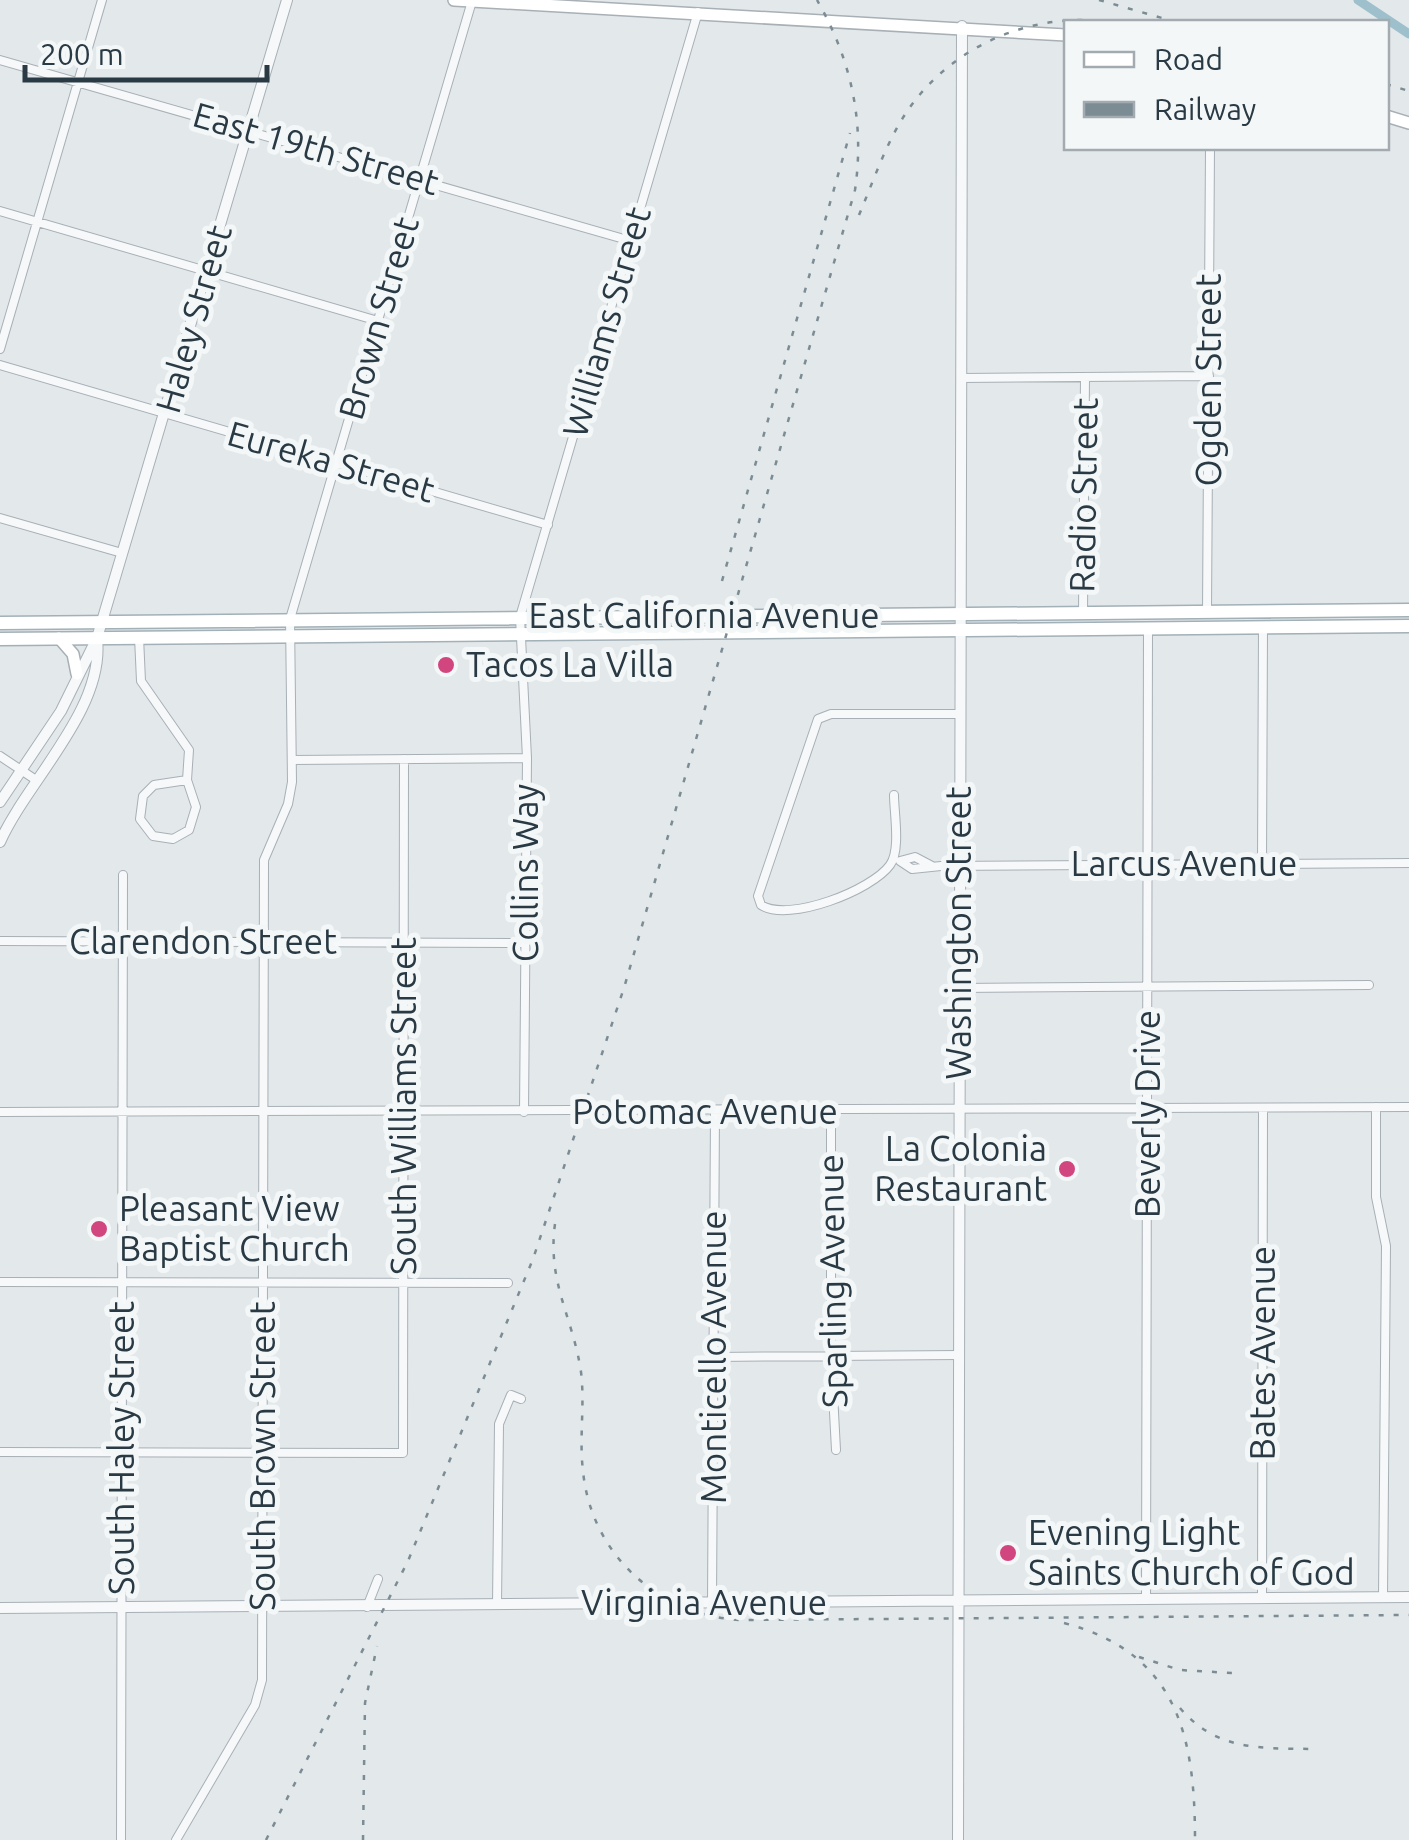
<svg xmlns="http://www.w3.org/2000/svg" width="1409" height="1840" font-family="Ubuntu,sans-serif">
<style>
.lines{fill:none;stroke-linecap:round;stroke-linejoin:round}
.canal{stroke:#9dc0cc;stroke-width:9}
.minor-casing{stroke:#a8b0b6;stroke-width:10}
.tertiary-casing{stroke:#a8b0b6;stroke-width:12}
.secondary-casing{stroke:#a8b0b6;stroke-width:14}
.primary-casing{stroke:#a2b0b7;stroke-width:15}
.minor{stroke:#f6f8f9;stroke-width:8}
.tertiary{stroke:#f6f8f9;stroke-width:10}
.secondary{stroke:#fff;stroke-width:11}
.primary{stroke:#fff;stroke-width:12}
.rail{stroke:#7c8c95;stroke-width:2.5;stroke-dasharray:5 10;stroke-linecap:butt}
.poi-dot{fill:#d2467f;stroke:#f3f7f8;stroke-width:4}
.labels{text-anchor:middle;stroke-width:10;stroke-linejoin:round;paint-order:stroke}
.street-label{font-size:35px;fill:#2a3a44;stroke:#f3f7f8}
.poi-label{font-size:35px;fill:#2a3a44;stroke:#f3f7f8;text-anchor:start}
</style>
<rect width="100%" height="100%" fill="#e3e8eb"/>
<g class="lines">
<!-- canal -->
<path class="canal" d="M1358 0 1409 34"/>
<defs>
<path id="minor" d="M0 60 631 241
M0 211 378 321
M0 349 102 0
M0 365 548 525
M961 378 1209 376
M0 518 122 553
M1207 612 1210 148
M1083 613 1085 377
M139 637 141 681 189 750 187 780
M0 756 36 780
M292 760 527 758
M187 780 196 807 189 830 173 839 153 836 140 819 143 796 154 785Z
M894 795C894 813 901 850 890 865 872 890 789 923 761 905L758 896 818 719 831 714H960
M1262 863 1263 628
M932 866 915 857 900 861 912 869 941 866 1409 863
M0 941 526 943
M959 988 1369 985
M1376 1107V1197L1386 1246 1383 1597
M831 1111V1356L836 1450
M0 1112 1409 1107
M524 1112 527 758 520 617 698 12
M0 1282 508 1283
M715 1357 959 1355
M0 1452 403 1453 404 759
M1262 1598 1263 1108
M1146 1599 1148 629
M712 1603 715 1112
M497 1605 499 1424 511 1395 521 1399
M367 1607 378 1579
M121 1840 123 875
M176 1840 255 1705 262 1680 264 860 288 804 292 782 290 619 472 1"/>
<path id="tertiary" d="M0 802 61 711 97 638 287 0
M0 842C27 781 105 709 97 639
M0 1608 1409 1597
M958 1840 962 26"/>
<path id="secondary" d="M454 0 1066 35
M1386 116 1409 123
M59 638 73 654 77 674"/>
<path id="primary" d="M0 623 1409 610
M0 639 1409 626"/>
</defs>
<!-- minor casing -->
<use href="#minor" class="minor-casing"/>
<!-- tertiary casing -->
<use href="#tertiary" class="tertiary-casing"/>
<!-- secondary casing -->
<use href="#secondary" class="secondary-casing"/>
<!-- primary casing -->
<use href="#primary" class="primary-casing"/>
<!-- minor -->
<use href="#minor" class="minor"/>
<!-- tertiary -->
<use href="#tertiary" class="tertiary"/>
<!-- secondary -->
<use href="#secondary" class="secondary"/>
<!-- primary -->
<use href="#primary" class="primary"/>
<!-- rail -->
<path class="rail" d="M1099 0 1176 22
M1386 84 1409 91
M859 215C873 182 885 146 904 116 949 46 1031 11 1112 22
M722 581 850 133
M555 1224C547 1283 573 1317 581 1372 585 1405 579 1438 583 1471 591 1554 658 1615 740 1620L1409 1615
M1064 1623C1178 1653 1195 1737 1195 1840
M1139 1657 1180 1670 1232 1673
M1180 1708C1217 1751 1259 1748 1312 1749
M266 1840 408 1561 533 1259 624 988 855 190C865 122 851 59 817 0
M363 1840 365 1703 377 1646"/>
</g>
<!-- markers -->
<g class="poi-dot">
<circle cx="446" cy="665" r="10"/>
<circle cx="1067" cy="1169" r="10"/>
<circle cx="99" cy="1229" r="10"/>
<circle cx="1008" cy="1553" r="10"/>
</g>
<g class="labels">
<!-- street labels -->
<g class="street-label">
<text transform="translate(316 149) rotate(16)" y="12">East 19th Street</text>
<text transform="translate(379 318) rotate(-74)" y="12">Brown Street</text>
<text transform="translate(194 319) rotate(-74)" y="12">Haley Street</text>
<text transform="translate(607 322) rotate(-74)" y="12">Williams Street</text>
<text transform="translate(1209 380) rotate(-90)" y="12">Ogden Street</text>
<text transform="translate(331 462) rotate(16)" y="12">Eureka Street</text>
<text transform="translate(1084 495) rotate(-89)" y="12">Radio Street</text>
<text x="704" y="628">East California Avenue</text>
<text x="1184" y="876">Larcus Avenue</text>
<text transform="translate(526 873) rotate(-90)" y="12">Collins Way</text>
<text transform="translate(959 933) rotate(-90)" y="12">Washington Street</text>
<text x="203" y="954">Clarendon Street</text>
<text transform="translate(404 1106) rotate(-90)" y="12">South Williams Street</text>
<text x="705" y="1124">Potomac Avenue</text>
<text transform="translate(1148 1114) rotate(-90)" y="12">Beverly Drive</text>
<text transform="translate(833 1281) rotate(-91)" y="12">Sparling Avenue</text>
<text transform="translate(1263 1353) rotate(-90)" y="12">Bates Avenue</text>
<text transform="translate(714 1357) rotate(-90)" y="12">Monticello Avenue</text>
<text transform="translate(122 1448) rotate(-90)" y="12">South Haley Street</text>
<text transform="translate(263 1456) rotate(-90)" y="12">South Brown Street</text>
<text x="704" y="1615">Virginia Avenue</text>
</g>
<!-- poi labels -->
<g class="poi-label">
<text x="466" y="677">Tacos La Villa</text>
<text x="1047" y="1161" text-anchor="end">La Colonia<tspan x="1047" dy="40">Restaurant</tspan></text>
<text x="119" y="1221">Pleasant View<tspan x="119" dy="40">Baptist Church</tspan></text>
<text x="1028" y="1545">Evening Light<tspan x="1028" dy="40">Saints Church of God</tspan></text>
</g>
</g>
<!-- legend -->
<rect x="1064" y="20" width="325" height="130" fill="#f3f7f8" stroke="#a3abb0" stroke-width="2.5"/>
<rect x="1084" y="52" width="50" height="15" fill="#ffffff" stroke="#a3abb0" stroke-width="2.5"/>
<text x="1154" y="70" font-size="30" fill="#2a3a44">Road</text>
<rect x="1084" y="102" width="50" height="15" fill="#7c8c95" stroke="#a3abb0" stroke-width="2.5"/>
<text x="1154" y="120" font-size="30" fill="#2a3a44">Railway</text>
<!-- scale -->
<path d="M25 65v15h242v-15" fill="none" stroke="#2a3a44" stroke-width="5"/>
<text x="40" y="65" font-size="30" fill="#2a3a44" stroke="#f3f7f8" stroke-width="8" paint-order="stroke">200 m</text>
</svg>
